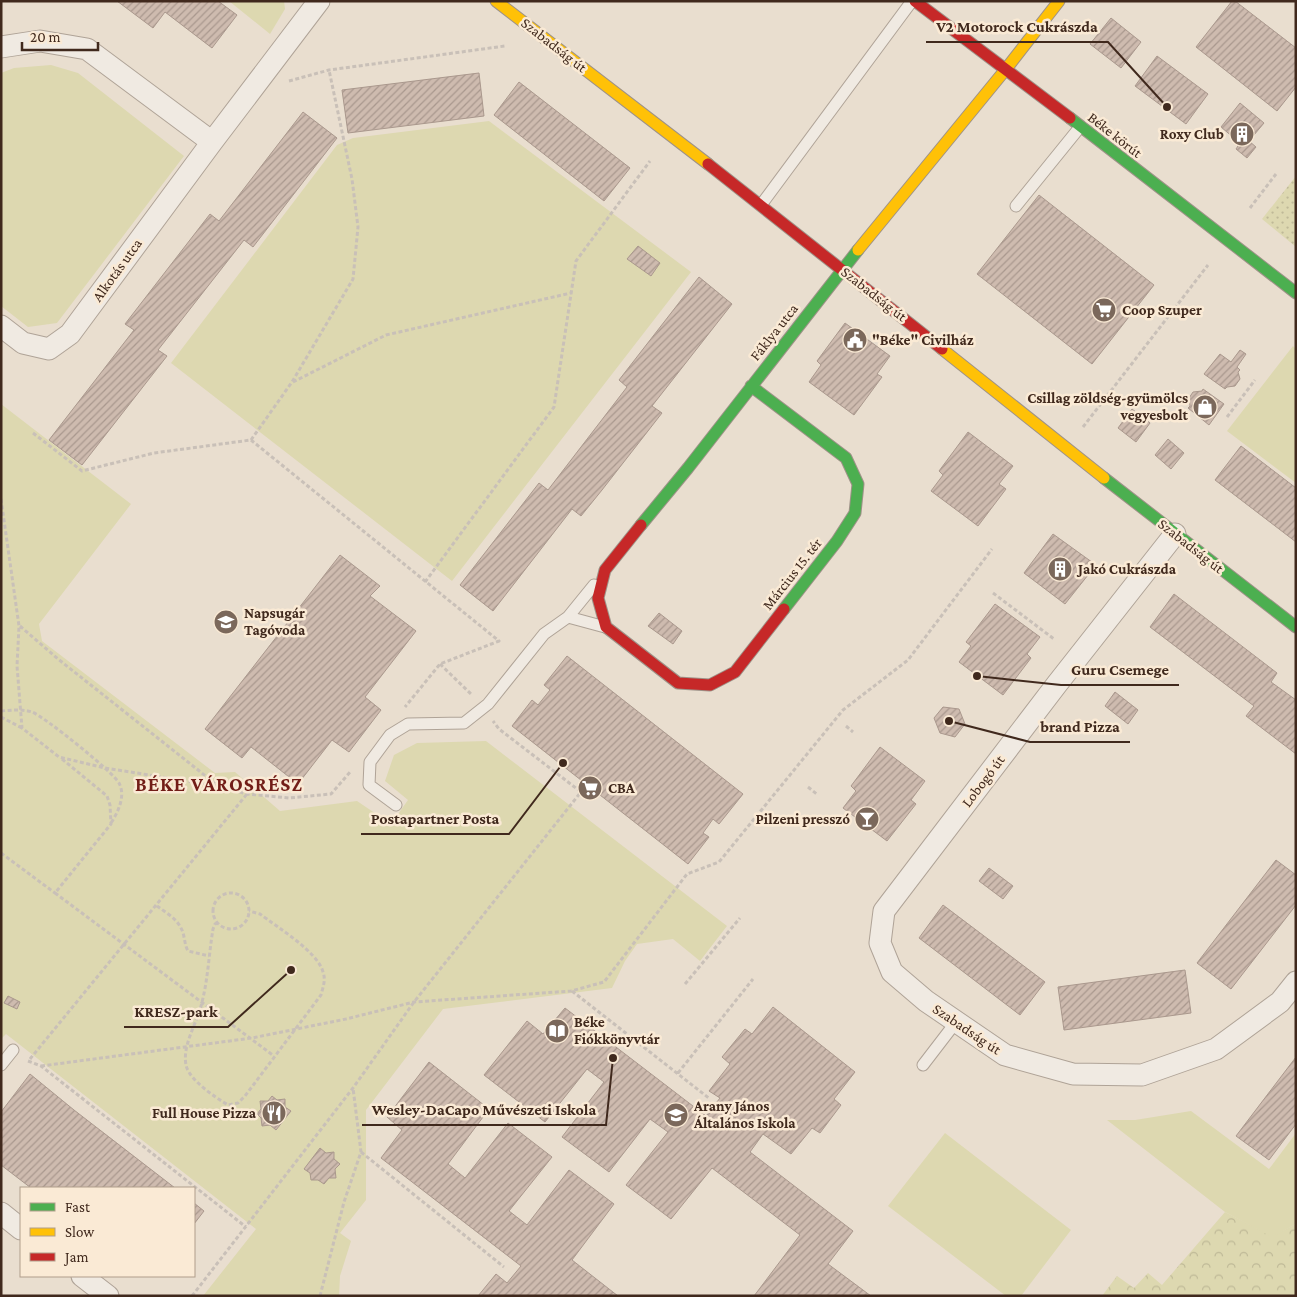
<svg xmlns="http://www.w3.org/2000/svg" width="1297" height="1297" font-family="'Crimson Pro',serif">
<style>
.grass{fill:url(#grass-dots)}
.forest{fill:url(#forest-crowns)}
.park{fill:#ddd8b0}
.building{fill:url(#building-hatch);stroke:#aa988d}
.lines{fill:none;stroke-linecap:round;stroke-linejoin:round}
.lane-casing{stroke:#afa397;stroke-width:13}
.street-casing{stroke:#afa397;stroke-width:23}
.fast-casing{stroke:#9e9288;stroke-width:13}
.slow-casing{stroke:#9e9288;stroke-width:13}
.jam-casing{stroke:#9e9288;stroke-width:13}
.path{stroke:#c9c0b8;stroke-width:3;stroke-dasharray:4 2.5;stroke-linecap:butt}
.lane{stroke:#f0eae2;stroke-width:11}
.street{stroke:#f0eae2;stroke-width:21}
.fast{stroke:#4caf50;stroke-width:11}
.slow{stroke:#ffc107;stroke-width:11}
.jam{stroke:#c62828;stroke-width:11}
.labels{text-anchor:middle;stroke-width:5;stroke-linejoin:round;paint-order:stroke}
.street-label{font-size:15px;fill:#40291d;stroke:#faead5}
.poi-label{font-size:15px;font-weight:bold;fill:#40291d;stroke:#faead5;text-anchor:start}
.district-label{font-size:20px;font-weight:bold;letter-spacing:1px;fill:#721d17;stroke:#faead5}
.leader{fill:none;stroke:#40291d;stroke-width:2}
.callout-dot{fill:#40291d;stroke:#faead5;stroke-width:2}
.callout-label{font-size:16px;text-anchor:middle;font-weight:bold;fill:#40291d;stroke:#faead5;stroke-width:5;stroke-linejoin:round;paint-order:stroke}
</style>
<defs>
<pattern id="grass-dots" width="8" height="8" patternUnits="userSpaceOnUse" patternTransform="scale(1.25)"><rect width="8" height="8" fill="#ddd8b0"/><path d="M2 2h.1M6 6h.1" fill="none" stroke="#bfb997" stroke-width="1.8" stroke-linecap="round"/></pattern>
<pattern id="forest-crowns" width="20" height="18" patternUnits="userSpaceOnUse" patternTransform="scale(1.25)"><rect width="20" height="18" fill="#ddd8b0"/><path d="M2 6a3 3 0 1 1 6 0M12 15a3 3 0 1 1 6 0" fill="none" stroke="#bfb997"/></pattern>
<pattern id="building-hatch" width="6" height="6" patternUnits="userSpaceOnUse" patternTransform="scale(1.25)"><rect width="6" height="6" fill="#cebbaf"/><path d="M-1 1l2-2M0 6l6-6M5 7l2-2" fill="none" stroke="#a9988e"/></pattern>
</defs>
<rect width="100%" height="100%" fill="#e9decf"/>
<!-- grass -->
<path class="grass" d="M1296 176V247L1262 219Z"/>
<!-- forest -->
<path class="forest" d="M1225 1212 1272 1236 1296 1224V1296H1102L1117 1276 1134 1288 1148 1273 1162 1285Z"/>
<!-- park -->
<path class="park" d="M229 1H284L285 9 270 34Z
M51 65 78 73 184 156 57 323 28 327 1 306V73L14 68Z
M489 121 691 272 452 581 171 363 337 145 353 138Z
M1293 346 1296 349V483L1227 431Z
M1 404 131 504 39 624 42 641 215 773 235 772 280 811 357 801 391 824 408 800 385 781 394 755 417 743 486 741 727 926 700 961 673 939 637 944 625 961 612 988 443 1009 366 1110V1200L340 1233 351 1241 340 1276 339 1296H203L256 1229 6 1034 1 1039Z
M1191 1111 1269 1169 1296 1133V1224L1272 1237 1225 1212 1107 1120H1135Z
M945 1133 1071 1230 1021 1296H1006L888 1206Z"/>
<!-- building -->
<path class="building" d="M117 1H218L237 15 212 48 165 12 153 28Z
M1232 1H1235L1296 48V87L1277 111 1196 47Z
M1111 18 1141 42 1121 68 1090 44Z
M1157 56 1208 94 1186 124 1135 86Z
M479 73 484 116 348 133 342 90Z
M519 82 630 168 604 201 494 115Z
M1240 103 1264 123 1249 141 1256 147 1247 158 1236 149 1240 143 1221 127Z
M303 112 337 138 253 247 244 240 158 350 167 356 82 465 49 440 134 330 125 324 210 214 219 221Z
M1039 195 1154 285 1092 364 977 274Z
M638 246 660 263 651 276 627 259Z
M699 277 732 304 652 406 662 413 602 490 581 516 572 509 493 611 460 585 539 483 548 490 627 387 619 380Z
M845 323 890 356 877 374 882 377 854 415 809 382 821 365 817 361Z
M1240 350 1246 354 1237 367 1240 370 1238 372 1240 379 1235 386 1227 387 1225 389 1204 374 1220 354 1231 362Z
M1203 389 1224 404 1209 425 1188 408 1190 406 1189 398 1193 392 1202 391Z
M1132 409 1150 423 1136 442 1118 428Z
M968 432 1013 466 999 484 1006 489 978 526 931 491 943 475 939 471Z
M1168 439 1184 453 1171 469 1155 455Z
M1241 446 1296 488V542L1215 480Z
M1053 534 1096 565 1065 604 1024 573Z
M340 555 380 586 370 596 416 631 365 697 381 710 349 752 332 740 298 784 251 747 242 758 205 729Z
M1174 594 1277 673 1271 682 1296 700V754L1246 716 1254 706 1150 627Z
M995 604 1040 637 1027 654 1031 658 1003 695 959 662 971 646 966 642Z
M659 613 682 631 673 644 648 626Z
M567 656 743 794 719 824 713 819 703 833 709 837 688 864 512 726 532 700 538 705 550 690 544 685Z
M1115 692 1138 710 1128 724 1105 706Z
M943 707 959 709 965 724 955 737 940 733 934 718Z
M880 747 925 781 911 800 916 804 887 841 843 808 856 791 851 786Z
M1276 860 1296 875V905L1231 989 1197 963Z
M989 868 1013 886 1003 899 979 881Z
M943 905 1045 982 1020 1015 919 938Z
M1185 970 1191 1013 1064 1030 1058 987Z
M8 996 20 1002 17 1009 4 1003Z
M773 1007 855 1072 834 1099 841 1105 820 1133 812 1128 791 1154 763 1134 750 1152 853 1231 828 1264 871 1296H754L800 1235 712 1168 671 1219 626 1185 668 1132 650 1119 609 1172 562 1137 604 1082 587 1069 545 1122 484 1075 527 1021 543 1034 565 1008 706 1116 720 1098 709 1091 730 1064 722 1057 745 1029 752 1034Z
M1296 1057V1124L1269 1160 1236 1136Z
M429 1062 489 1109 448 1164 465 1178 508 1123 552 1157 509 1211 527 1225 569 1170 614 1204 572 1260 618 1296H478L496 1274 507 1283 521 1266 381 1158 402 1130 387 1117Z
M30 1074 74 1110 175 1188H31L1 1165V1112Z
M272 1096 277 1100 285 1099V1107L291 1111 276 1130 270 1125 262 1126 261 1118 257 1114 261 1109 260 1101H268Z
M320 1148 326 1153 334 1152V1159L340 1164 335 1169 336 1178H329L324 1184 318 1180H311L310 1173 304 1169Z
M194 1203 204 1211 194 1224Z"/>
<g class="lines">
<defs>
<path id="lane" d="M761 205 912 1
M1016 206 1080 127
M594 585 568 617 605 627
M396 805 369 785 370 762 390 735 408 724 464 723 488 704 544 634 568 617
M1 1065 13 1050
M923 1065 956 1022"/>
<path id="street" d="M1 47 40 41 87 49 212 142
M1 326 23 343 49 349 70 334 212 142 319 1
M1175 534 1057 684 884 911 880 943 892 972 926 1001 1005 1055 1073 1074 1142 1075 1216 1049 1280 1002 1296 982
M1 1213 21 1229
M82 1276 108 1296"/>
<path id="fast" d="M1070 118 1296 293
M751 386 846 458 858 484 855 513 837 541 784 609
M1104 478 1296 627
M641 525 688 468 858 250"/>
<path id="slow" d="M496 1 708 164
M858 250 1006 69 1059 1
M942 349 1104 478"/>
<path id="jam" d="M915 1 1070 118
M708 164 942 349
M641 525 605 570 598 598 606 627 678 683 710 685 735 672 784 609"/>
</defs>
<!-- lane casing -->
<use href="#lane" class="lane-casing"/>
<!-- street casing -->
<use href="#street" class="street-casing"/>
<!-- fast casing -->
<use href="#fast" class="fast-casing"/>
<!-- slow casing -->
<use href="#slow" class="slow-casing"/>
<!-- jam casing -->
<use href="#jam" class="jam-casing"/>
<!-- path -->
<path class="path" d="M289 81 329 70 505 46
M1250 208 1276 174
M293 382 386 335 571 293
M1227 417 1255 380
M1083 427 1208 265
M33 433 82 471 154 453 251 440 499 641 440 664 405 707
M251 440 292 382 353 279 358 227 352 179 329 70
M1 499 19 626 17 666 22 728 59 757 105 768 219 786 247 794 289 798 331 794 351 771
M425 582 554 407 576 261 650 161
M993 593 1054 639
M20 626 58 659 217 785
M440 664 472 695
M1 711C12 710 22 709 32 712 45 717 113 772 119 783 126 796 118 812 111 823
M1 717 22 728
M846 726 853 732
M62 759 107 796 110 805 111 824 55 893 274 1056
M808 787 818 795
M1 853 55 893
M213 911a18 18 0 1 1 36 0a18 18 0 1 1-36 0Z
M157 906C165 912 176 918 181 928 185 935 184 944 188 951L209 956
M218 923 215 924 213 929C209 953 208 979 202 1002 198 1022 182 1044 186 1065 189 1080 215 1097 228 1105L238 1103 245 1096 321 995C323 987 326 980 323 972 318 952 277 927 260 914L249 911
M685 984 740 918
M572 991 710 1099
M30 1059 247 794
M28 1061 41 1066 246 1227
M41 1066 252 1038 346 1019 414 1002 571 991 604 982 687 874 719 862 843 710 908 660 992 549
M678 1073 753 979
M361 1152 504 1267
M192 1296 353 1088 414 1002 581 792 499 729 493 721
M320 1296 344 1202 361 1152 353 1088"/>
<!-- lane -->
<use href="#lane" class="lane"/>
<!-- street -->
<use href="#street" class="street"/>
<!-- fast -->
<use href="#fast" class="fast"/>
<!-- slow -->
<use href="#slow" class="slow"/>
<!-- jam -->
<use href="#jam" class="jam"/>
</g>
<!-- icons -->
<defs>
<symbol id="building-disc" viewBox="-11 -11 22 22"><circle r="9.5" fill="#7b685b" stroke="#faead5"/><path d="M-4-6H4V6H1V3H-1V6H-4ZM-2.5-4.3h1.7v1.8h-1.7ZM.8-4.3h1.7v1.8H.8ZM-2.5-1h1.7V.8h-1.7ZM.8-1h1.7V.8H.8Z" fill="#fff"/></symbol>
<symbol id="supermarket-disc" viewBox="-11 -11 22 22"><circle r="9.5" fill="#7b685b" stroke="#faead5"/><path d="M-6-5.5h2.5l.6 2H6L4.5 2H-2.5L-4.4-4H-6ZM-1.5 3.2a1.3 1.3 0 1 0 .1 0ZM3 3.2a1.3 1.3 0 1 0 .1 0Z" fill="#fff"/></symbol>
<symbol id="civic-disc" viewBox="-11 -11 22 22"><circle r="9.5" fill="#7b685b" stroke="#faead5"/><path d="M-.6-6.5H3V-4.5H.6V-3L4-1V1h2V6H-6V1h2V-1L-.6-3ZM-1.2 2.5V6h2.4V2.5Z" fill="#fff"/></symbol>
<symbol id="shop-disc" viewBox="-11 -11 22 22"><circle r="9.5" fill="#7b685b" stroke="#faead5"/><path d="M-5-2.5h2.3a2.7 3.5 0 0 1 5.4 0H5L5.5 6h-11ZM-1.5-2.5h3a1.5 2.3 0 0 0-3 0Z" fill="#fff"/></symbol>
<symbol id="school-disc" viewBox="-11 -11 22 22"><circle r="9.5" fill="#7b685b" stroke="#faead5"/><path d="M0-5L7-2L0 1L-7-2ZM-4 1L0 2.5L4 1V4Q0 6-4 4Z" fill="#fff"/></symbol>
<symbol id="bar-disc" viewBox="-11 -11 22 22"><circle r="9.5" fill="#7b685b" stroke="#faead5"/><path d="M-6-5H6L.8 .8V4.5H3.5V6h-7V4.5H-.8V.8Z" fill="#fff"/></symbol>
<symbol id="library-disc" viewBox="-11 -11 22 22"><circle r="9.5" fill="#7b685b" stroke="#faead5"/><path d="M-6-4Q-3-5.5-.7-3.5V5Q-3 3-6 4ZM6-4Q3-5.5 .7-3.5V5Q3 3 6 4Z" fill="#fff"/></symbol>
<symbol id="restaurant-disc" viewBox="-11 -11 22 22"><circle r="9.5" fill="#7b685b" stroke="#faead5"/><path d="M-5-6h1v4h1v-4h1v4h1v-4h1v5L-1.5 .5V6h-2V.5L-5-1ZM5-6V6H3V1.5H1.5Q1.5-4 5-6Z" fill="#fff"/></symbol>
</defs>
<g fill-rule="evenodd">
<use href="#building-disc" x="1228" y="120" width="28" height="28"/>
<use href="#supermarket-disc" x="1090" y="296" width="28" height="28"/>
<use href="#civic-disc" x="841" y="326" width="28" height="28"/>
<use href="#shop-disc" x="1191" y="393" width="28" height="28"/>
<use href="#building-disc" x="1046" y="555" width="28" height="28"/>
<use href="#school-disc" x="212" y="608" width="28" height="28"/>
<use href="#supermarket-disc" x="576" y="774" width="28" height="28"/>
<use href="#bar-disc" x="853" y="805" width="28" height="28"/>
<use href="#library-disc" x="543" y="1017" width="28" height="28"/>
<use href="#restaurant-disc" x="260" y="1099" width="28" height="28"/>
<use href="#school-disc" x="662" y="1101" width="28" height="28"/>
</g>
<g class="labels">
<!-- street labels -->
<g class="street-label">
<text transform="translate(554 45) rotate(38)" y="5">Szabadság út</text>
<text transform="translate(1115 135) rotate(38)" y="5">Béke körút</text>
<text transform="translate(117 270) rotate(-54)" y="5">Alkotás utca</text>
<text transform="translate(874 294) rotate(38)" y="5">Szabadság út</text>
<text transform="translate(774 332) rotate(-52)" y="5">Fáklya utca</text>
<text transform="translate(1191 546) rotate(38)" y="5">Szabadság út</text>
<text transform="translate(792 574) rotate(-52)" y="5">Március 15. tér</text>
<text transform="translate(983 781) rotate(-53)" y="5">Lobogó út</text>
<text transform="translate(967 1029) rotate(34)" y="5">Szabadság út</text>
</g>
<!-- poi labels -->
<g class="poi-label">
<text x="1224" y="139" text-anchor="end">Roxy Club</text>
<text x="1122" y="315">Coop Szuper</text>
<text x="872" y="345">"Béke" Civilház</text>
<text x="1188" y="403" text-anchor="end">Csillag zöldség-gyümölcs<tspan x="1188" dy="17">vegyesbolt</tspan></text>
<text x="1078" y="574">Jakó Cukrászda</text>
<text x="244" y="618">Napsugár<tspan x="244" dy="17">Tagóvoda</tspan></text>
<text x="608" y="793">CBA</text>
<text x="850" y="824" text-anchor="end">Pilzeni presszó</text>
<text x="574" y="1027">Béke<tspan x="574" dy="17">Fiókkönyvtár</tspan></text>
<text x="694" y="1111">Arany János<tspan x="694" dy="17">Általános Iskola</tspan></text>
<text x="256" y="1118" text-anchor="end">Full House Pizza</text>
</g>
<!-- district labels -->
<g class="district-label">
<text x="219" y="791">BÉKE VÁROSRÉSZ</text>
</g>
</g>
<!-- callouts -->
<path class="leader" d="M1167 107L1108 42H926M977 676L1061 685H1179M949 721L1030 742H1130M563 763L509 834H361M291 970L228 1027H124M613 1058L606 1125H362"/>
<g class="callout-dot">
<circle cx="1167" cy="107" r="5"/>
<circle cx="977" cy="676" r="5"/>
<circle cx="949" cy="721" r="5"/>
<circle cx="563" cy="763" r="5"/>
<circle cx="291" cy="970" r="5"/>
<circle cx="613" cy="1058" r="5"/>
</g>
<g class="callout-label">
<text x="1017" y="32">V2 Motorock Cukrászda</text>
<text x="1120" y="675">Guru Csemege</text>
<text x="1080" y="732">brand Pizza</text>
<text x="435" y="824">Postapartner Posta</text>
<text x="176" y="1017">KRESZ-park</text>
<text x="484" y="1115">Wesley-DaCapo Művészeti Iskola</text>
</g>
<!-- border -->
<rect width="1297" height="1297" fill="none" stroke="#40291d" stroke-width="5"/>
<!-- legend -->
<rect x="20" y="1187" width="175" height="90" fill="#faead5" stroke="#b09d8b"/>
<rect x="30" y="1203" width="25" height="8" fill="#4caf50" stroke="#b09d8b"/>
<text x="65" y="1212" font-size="15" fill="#40291d">Fast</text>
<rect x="30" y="1228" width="25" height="8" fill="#ffc107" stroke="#b09d8b"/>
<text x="65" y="1237" font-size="15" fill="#40291d">Slow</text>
<rect x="30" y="1253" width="25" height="8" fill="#c62828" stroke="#b09d8b"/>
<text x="65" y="1262" font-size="15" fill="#40291d">Jam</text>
<!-- scale -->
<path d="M22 42v8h76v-8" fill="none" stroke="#40291d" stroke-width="2.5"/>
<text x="30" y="42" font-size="15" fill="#40291d" stroke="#faead5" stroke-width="4" paint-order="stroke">20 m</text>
</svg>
